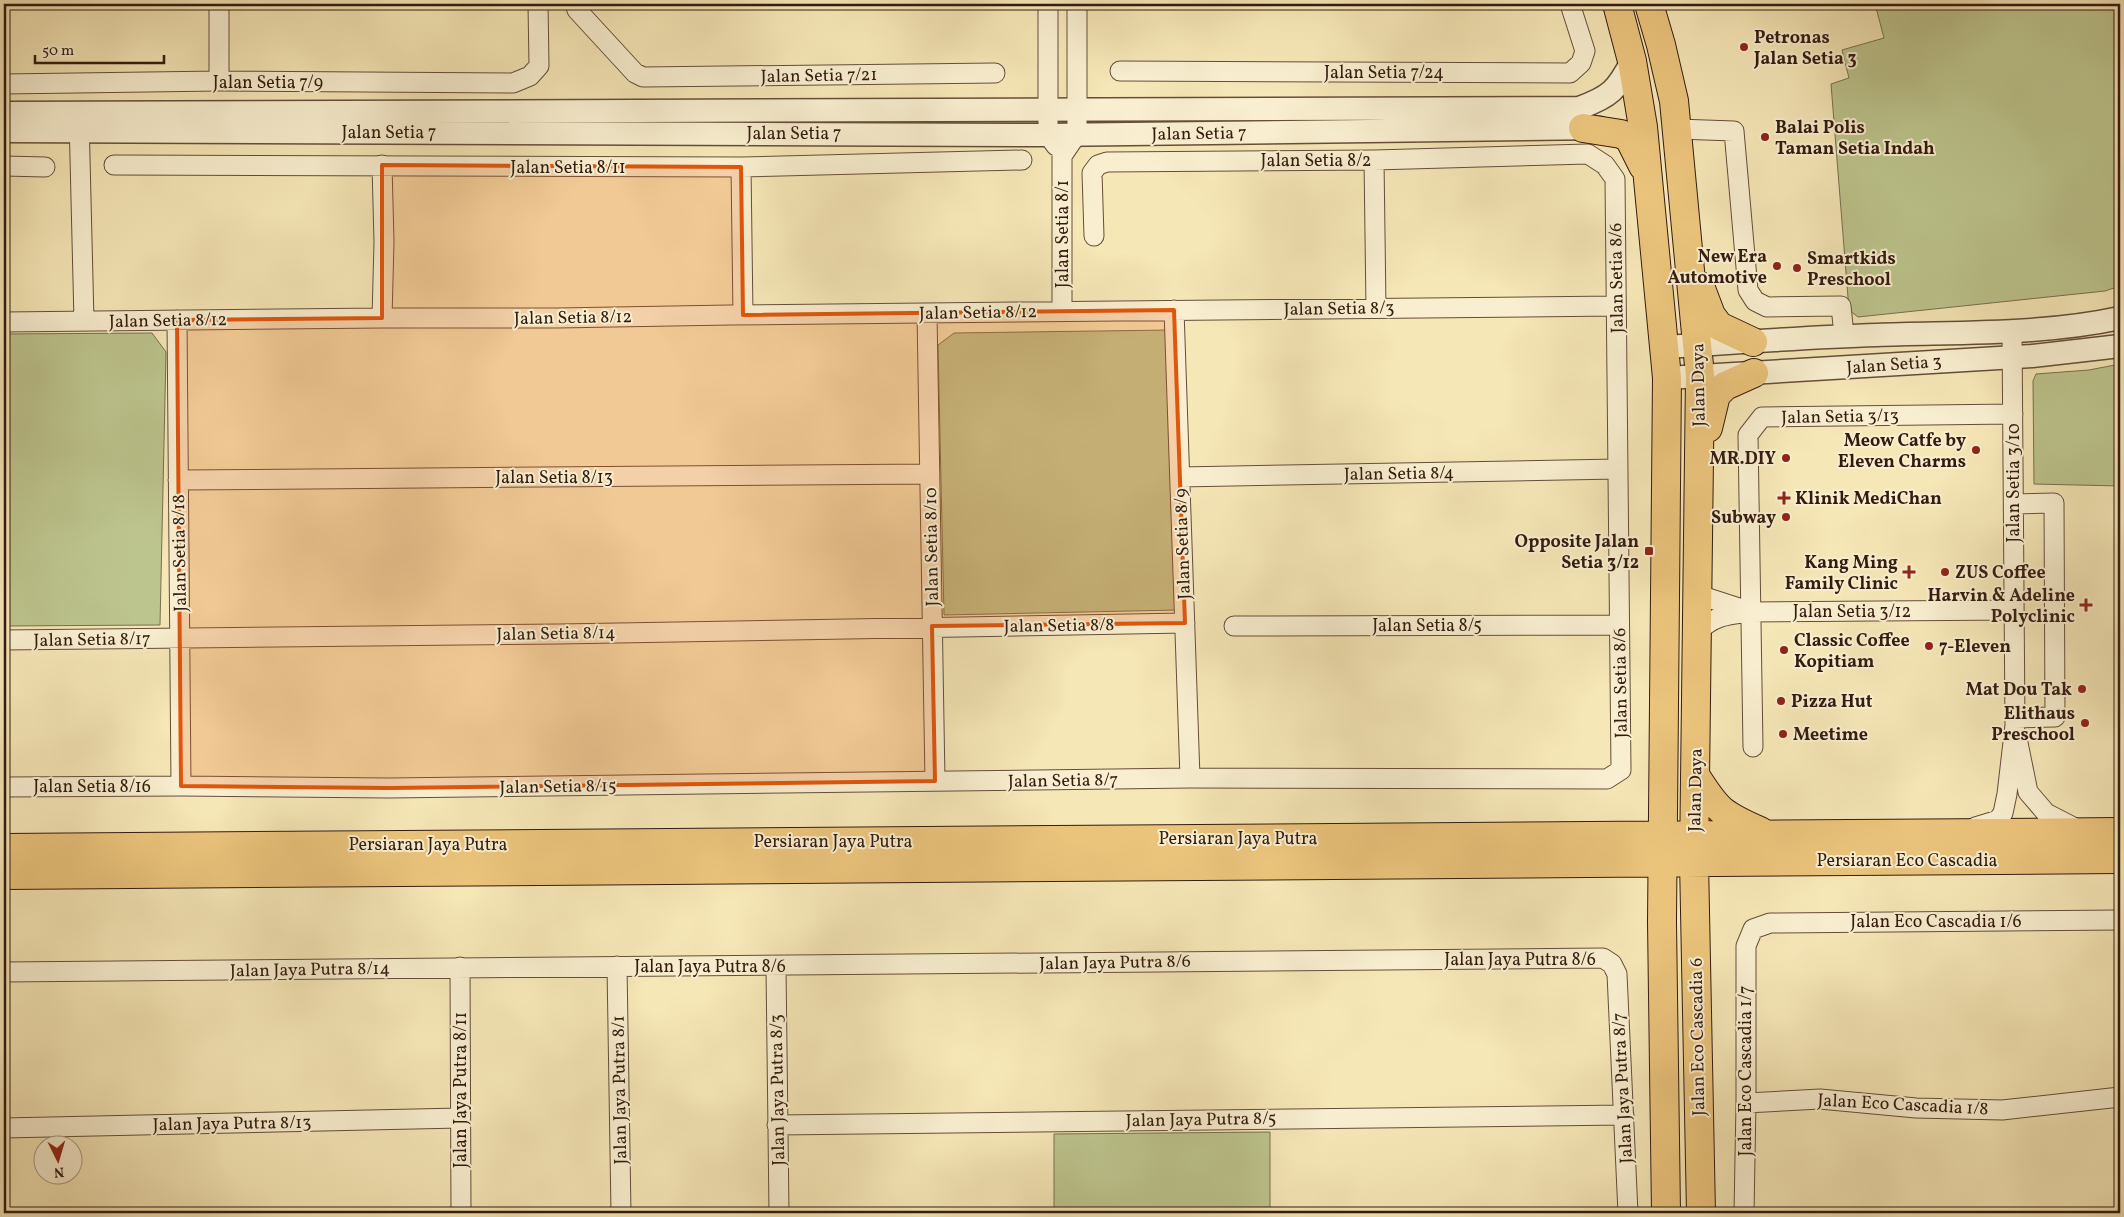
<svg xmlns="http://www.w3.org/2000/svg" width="2124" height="1217" font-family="Vollkorn,serif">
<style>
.green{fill:#bdc58e;stroke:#78704f}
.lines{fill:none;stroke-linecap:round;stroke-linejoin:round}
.minor-casing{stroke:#644e3a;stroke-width:21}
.tertiary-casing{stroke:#644e3a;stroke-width:25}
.primary-casing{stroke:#331b10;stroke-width:30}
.minor{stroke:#f9efd0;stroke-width:19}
.tertiary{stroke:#f9efd0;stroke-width:22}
.primary{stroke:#ebc47c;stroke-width:28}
.marked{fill:#df560c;fill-opacity:0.2;stroke:#df560c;stroke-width:4;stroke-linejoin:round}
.poi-dot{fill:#8f2418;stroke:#f9efd0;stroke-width:2}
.labels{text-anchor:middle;stroke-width:4;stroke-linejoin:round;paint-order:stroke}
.poi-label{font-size:18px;font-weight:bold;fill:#331b10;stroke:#f9efd0;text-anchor:start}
.street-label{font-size:18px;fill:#331b10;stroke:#f9efd0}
</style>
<rect width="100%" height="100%" fill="#f6e7b7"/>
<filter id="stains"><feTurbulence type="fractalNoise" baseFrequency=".004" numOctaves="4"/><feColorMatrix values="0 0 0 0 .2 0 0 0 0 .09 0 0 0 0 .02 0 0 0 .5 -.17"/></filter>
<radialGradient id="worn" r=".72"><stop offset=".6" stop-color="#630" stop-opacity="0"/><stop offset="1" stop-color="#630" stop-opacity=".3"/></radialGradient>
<!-- green -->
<path class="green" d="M1875 4H2120V286L2105 291 1858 317 1849 310 1831 84 1849 78 1842 50 1884 38Z
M1168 330 1178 610 944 615 938 345 954 333Z
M152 333 166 352 160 625 4 626V334Z
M2120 364V486L2034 484 2033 381 2036 374 2089 370Z
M1270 1132V1213H1054V1134Z"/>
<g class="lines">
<defs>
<path id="minor" d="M219 4V81
M575 4 577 10 635 73 643 77 995 73
M1048 4V135L1056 146
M1120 71 1570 73 1581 63 1585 51 1570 4
M4 84 219 81 513 83 530 76 539 66 538 4
M79 117 84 321
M1677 129 1734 131 1748 290 1755 301 1767 307 1841 306 1844 335
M1374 160 1376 308
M114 165 741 167 1022 160
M382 165 384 242 382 318
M4 166 45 167
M741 167 743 315
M1174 310 1190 778
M1062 311V156L1077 134V4
M927 313 935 781
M177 320 181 786
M4 322 382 318H557L730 315 1616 306
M1180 477 1618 469
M178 480 930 474
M2014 504 2054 503 2055 717 2015 718
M1697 589 1705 597 1742 609
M1234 626 1619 625
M1697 632C1715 615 1727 615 1750 612L2014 610
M4 640 559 634 1185 623
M2018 743 2028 792 2046 813 2079 830
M1753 747 1748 435 1762 417 2013 414
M4 787 181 786 389 788 1190 778 1607 779 1621 770 1615 179 1605 165 1588 154 1374 160 1107 162 1098 165 1092 173 1094 236
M1975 827 1998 820 2003 813 2007 794 2015 725 2012 331
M617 966 621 1213
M460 967 461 1213
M776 967 779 1213
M4 972 1603 958 1612 964 1617 974 1628 1213
M1746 1103 1820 1099 1916 1108 2002 1110 2120 1097
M777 1125 1624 1115
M4 1128 460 1118
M1744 1213 1746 1103V946L1753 929 1770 923 2120 920"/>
<path id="tertiary" d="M4 113 1579 108C1610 97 1617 90 1632 61
M4 131 1048 135 1600 128
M1664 347C1735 343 1806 337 1877 335 1958 332 2041 335 2120 318
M1667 378 2032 356 2120 346"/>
<path id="primary" d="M1617 4 1632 61 1643 127 1667 378 1662 922 1666 1213
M1649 4 1661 45 1674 101 1700 376 1694 861 1701 1213
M1583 128 1621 134 1629 138 1643 166
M1700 286 1711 315 1719 326 1753 342
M1708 428 1716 395 1725 386 1754 373
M1695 775C1717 810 1721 814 1760 831
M4 848 2120 832
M4 875 2120 859"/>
</defs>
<!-- minor casing -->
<use href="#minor" class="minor-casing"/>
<!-- tertiary casing -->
<use href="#tertiary" class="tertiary-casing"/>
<!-- primary casing -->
<use href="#primary" class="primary-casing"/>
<!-- minor -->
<use href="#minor" class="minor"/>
<!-- tertiary -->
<use href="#tertiary" class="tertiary"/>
<!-- primary -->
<use href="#primary" class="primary"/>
</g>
<!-- marked area -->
<path class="marked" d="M382 165 741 167 743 315 1174 310 1185 623 932 626 935 781 389 788 181 786 177 320 382 318Z"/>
<!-- markers -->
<g class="poi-dot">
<circle cx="1744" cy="47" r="5"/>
<circle cx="1765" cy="137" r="5"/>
<circle cx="1777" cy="266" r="5"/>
<circle cx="1797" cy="268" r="5"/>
<circle cx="1976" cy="450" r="5"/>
<circle cx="1786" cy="458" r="5"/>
<path d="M1781.5 490.5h5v5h5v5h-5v5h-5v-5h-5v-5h5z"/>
<circle cx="1786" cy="517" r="5"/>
<rect x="1644" y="546" width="10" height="10" rx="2.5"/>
<path d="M1906.5 564.5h5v5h5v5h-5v5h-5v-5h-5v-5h5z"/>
<circle cx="1945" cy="572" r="5"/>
<path d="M2083.5 597.5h5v5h5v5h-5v5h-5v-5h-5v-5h5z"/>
<circle cx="1929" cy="646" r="5"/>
<circle cx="1784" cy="650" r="5"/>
<circle cx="2082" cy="689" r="5"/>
<circle cx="1781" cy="701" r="5"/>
<circle cx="2085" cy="723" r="5"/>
<circle cx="1783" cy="734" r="5"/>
</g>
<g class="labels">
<!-- poi labels -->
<g class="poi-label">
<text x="1754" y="43">Petronas<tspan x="1754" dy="21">Jalan Setia 3</tspan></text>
<text x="1775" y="133">Balai Polis<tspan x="1775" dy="21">Taman Setia Indah</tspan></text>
<text x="1767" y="262" text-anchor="end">New Era<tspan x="1767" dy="21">Automotive</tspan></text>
<text x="1807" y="264">Smartkids<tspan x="1807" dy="21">Preschool</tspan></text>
<text x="1966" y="446" text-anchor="end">Meow Catfe by<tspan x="1966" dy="21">Eleven Charms</tspan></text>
<text x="1776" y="464" text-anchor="end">MR.DIY</text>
<text x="1795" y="504">Klinik MediChan</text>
<text x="1776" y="523" text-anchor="end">Subway</text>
<text x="1639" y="547" text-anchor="end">Opposite Jalan<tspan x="1639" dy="21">Setia 3/12</tspan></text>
<text x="1898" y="568" text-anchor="end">Kang Ming<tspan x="1898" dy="21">Family Clinic</tspan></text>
<text x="1955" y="578">ZUS Coffee</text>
<text x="2075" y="601" text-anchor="end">Harvin &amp; Adeline<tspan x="2075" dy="21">Polyclinic</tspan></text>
<text x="1794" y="646">Classic Coffee<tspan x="1794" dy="21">Kopitiam</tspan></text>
<text x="1939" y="652">7-Eleven</text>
<text x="2072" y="695" text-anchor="end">Mat Dou Tak</text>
<text x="1791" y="707">Pizza Hut</text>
<text x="2075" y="719" text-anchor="end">Elithaus<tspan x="2075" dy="21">Preschool</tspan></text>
<text x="1793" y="740">Meetime</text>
</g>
<!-- street labels -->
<g class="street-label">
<text x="1384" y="78">Jalan Setia 7/24</text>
<text transform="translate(819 75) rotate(-1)" y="6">Jalan Setia 7/21</text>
<text x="268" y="88">Jalan Setia 7/9</text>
<text x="389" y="138">Jalan Setia 7</text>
<text x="794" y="139">Jalan Setia 7</text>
<text transform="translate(1199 133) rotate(-1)" y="6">Jalan Setia 7</text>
<text x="1316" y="166">Jalan Setia 8/2</text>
<text x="568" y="173">Jalan Setia 8/11</text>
<text transform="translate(1062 234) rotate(-90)" y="6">Jalan Setia 8/1</text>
<text transform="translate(1616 278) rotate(-91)" y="6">Jalan Setia 8/6</text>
<text transform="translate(1339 308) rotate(-1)" y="6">Jalan Setia 8/3</text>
<text transform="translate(978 312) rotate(-1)" y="6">Jalan Setia 8/12</text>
<text transform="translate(573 317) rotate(-1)" y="6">Jalan Setia 8/12</text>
<text transform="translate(168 320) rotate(-1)" y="6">Jalan Setia 8/12</text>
<text transform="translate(1894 364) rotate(-4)" y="6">Jalan Setia 3</text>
<text transform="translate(1698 385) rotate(-91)" y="6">Jalan Daya</text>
<text transform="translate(1840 416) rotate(-1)" y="6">Jalan Setia 3/13</text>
<text transform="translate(1399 473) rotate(-1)" y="6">Jalan Setia 8/4</text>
<text x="554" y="483">Jalan Setia 8/13</text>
<text transform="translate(2013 483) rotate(-90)" y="6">Jalan Setia 3/10</text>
<text transform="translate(1182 544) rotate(-92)" y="6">Jalan Setia 8/9</text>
<text transform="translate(931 547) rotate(-91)" y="6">Jalan Setia 8/10</text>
<text transform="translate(179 553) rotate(-91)" y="6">Jalan Setia 8/18</text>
<text x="1852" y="617">Jalan Setia 3/12</text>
<text transform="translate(1059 625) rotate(-1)" y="6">Jalan Setia 8/8</text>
<text x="1427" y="631">Jalan Setia 8/5</text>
<text transform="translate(556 633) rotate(-1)" y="6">Jalan Setia 8/14</text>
<text transform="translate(92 639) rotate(-1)" y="6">Jalan Setia 8/17</text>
<text transform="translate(1620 683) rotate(-91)" y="6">Jalan Setia 8/6</text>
<text transform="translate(1063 780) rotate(-1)" y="6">Jalan Setia 8/7</text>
<text x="92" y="792">Jalan Setia 8/16</text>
<text transform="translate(558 786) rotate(-1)" y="6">Jalan Setia 8/15</text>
<text transform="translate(1695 790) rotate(-89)" y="6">Jalan Daya</text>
<text x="1238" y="844">Persiaran Jaya Putra</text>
<text x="833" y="847">Persiaran Jaya Putra</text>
<text x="428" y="850">Persiaran Jaya Putra</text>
<text x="1907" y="866">Persiaran Eco Cascadia</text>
<text x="1936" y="927">Jalan Eco Cascadia 1/6</text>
<text x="1520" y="965">Jalan Jaya Putra 8/6</text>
<text transform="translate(1115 962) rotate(-1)" y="6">Jalan Jaya Putra 8/6</text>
<text x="710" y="972">Jalan Jaya Putra 8/6</text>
<text transform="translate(310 969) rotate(-1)" y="6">Jalan Jaya Putra 8/14</text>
<text transform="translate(1697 1037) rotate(-91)" y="6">Jalan Eco Cascadia 6</text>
<text transform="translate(1745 1071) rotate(-90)" y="6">Jalan Eco Cascadia 1/7</text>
<text transform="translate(1622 1088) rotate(-93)" y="6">Jalan Jaya Putra 8/7</text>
<text transform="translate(460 1090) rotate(-90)" y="6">Jalan Jaya Putra 8/11</text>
<text transform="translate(619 1090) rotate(-91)" y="6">Jalan Jaya Putra 8/1</text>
<text transform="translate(777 1090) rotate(-91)" y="6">Jalan Jaya Putra 8/3</text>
<text transform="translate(1903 1104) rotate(3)" y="6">Jalan Eco Cascadia 1/8</text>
<text transform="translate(1201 1119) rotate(-1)" y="6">Jalan Jaya Putra 8/5</text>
<text transform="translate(232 1123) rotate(-1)" y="6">Jalan Jaya Putra 8/13</text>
</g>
</g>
<!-- margin -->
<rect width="2124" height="1217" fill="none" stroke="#f6e7b7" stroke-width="20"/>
<rect x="5" y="5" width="2114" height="1207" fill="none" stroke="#331b10" stroke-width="2.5"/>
<rect x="10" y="10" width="2104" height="1197" fill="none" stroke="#331b10"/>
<!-- north arrow -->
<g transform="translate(58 1160) rotate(175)"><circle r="24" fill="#f9efd0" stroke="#aa9a83"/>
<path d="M0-4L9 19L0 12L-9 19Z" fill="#8f2418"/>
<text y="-8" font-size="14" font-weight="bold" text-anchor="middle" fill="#331b10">N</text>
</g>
<!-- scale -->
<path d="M35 55v8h129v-8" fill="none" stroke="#331b10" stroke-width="2.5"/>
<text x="42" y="55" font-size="15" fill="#331b10" stroke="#f9efd0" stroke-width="4" paint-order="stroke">50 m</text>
<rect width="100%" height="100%" filter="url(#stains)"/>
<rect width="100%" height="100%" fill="url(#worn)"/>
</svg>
